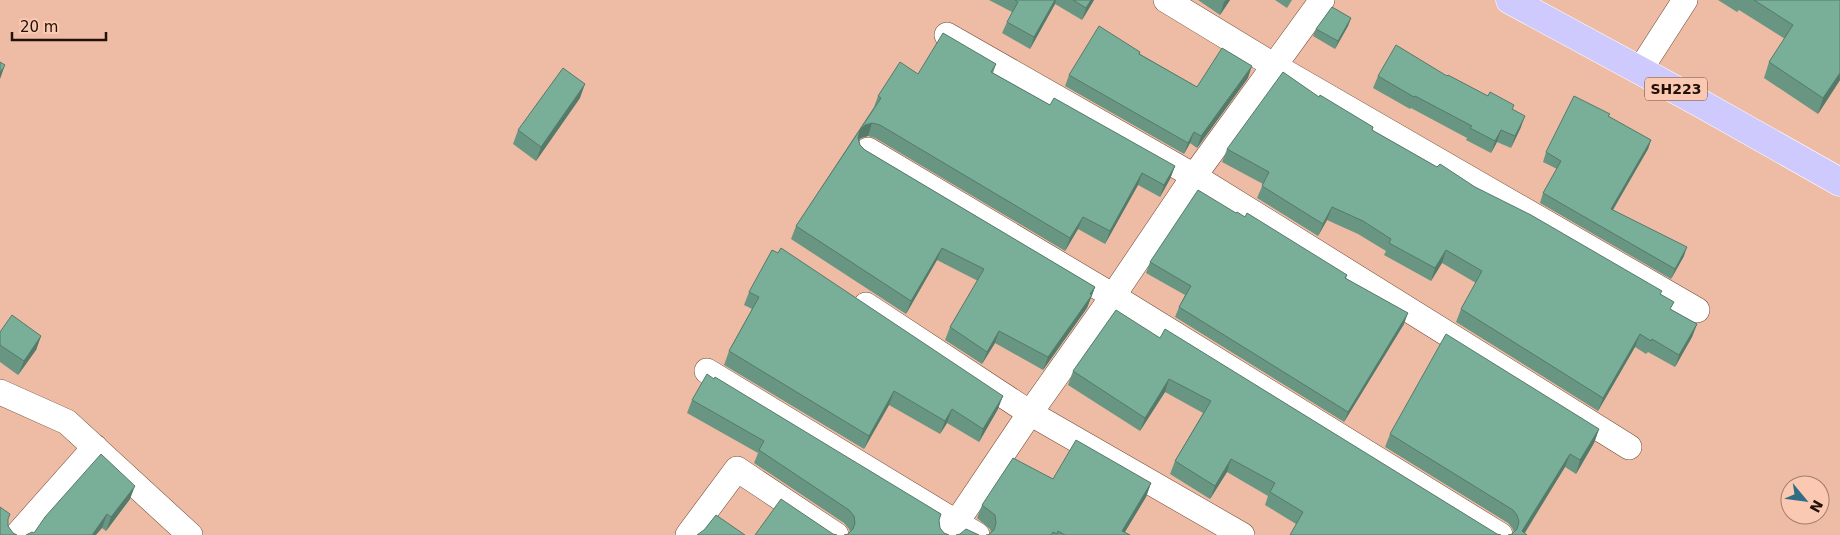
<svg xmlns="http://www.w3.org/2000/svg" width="1840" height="535" font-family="'DejaVu Sans',sans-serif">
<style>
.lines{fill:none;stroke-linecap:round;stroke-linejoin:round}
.minor-casing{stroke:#714732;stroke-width:26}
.primary-casing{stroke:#fff;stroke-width:29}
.minor{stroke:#fff;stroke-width:25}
.primary{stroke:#cecafe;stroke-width:28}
.wall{fill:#689683}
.shaded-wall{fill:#557a6a}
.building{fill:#79af98;stroke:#557a6a}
.labels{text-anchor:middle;stroke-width:4;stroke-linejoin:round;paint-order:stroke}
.shield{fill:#fbc9b1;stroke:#63483b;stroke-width:1}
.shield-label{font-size:14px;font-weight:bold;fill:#221108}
</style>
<rect width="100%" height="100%" fill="#eebca5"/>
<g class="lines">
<defs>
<path id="minor" d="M1166 0 1273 65 1697 310
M947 35 1194 176 1629 447
M1640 70 1685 0
M868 150 1113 296 1500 535
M866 305 1030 413 1242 535
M707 371 977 535
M0 392 67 422 190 535
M17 535 95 447
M688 535 737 469 836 535
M948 535 1030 413 1113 296 1194 176 1322 0"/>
<path id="primary" d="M1510 0 1700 103 1840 182"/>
</defs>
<!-- minor casing -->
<use href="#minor" class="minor-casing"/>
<!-- primary casing -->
<use href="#primary" class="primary-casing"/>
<!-- minor -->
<use href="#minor" class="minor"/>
<!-- primary -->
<use href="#primary" class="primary"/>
</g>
<!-- wall -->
<path class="wall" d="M989 0H1094L1082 20 1055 4 1030 49 1002 33 1007 22 1012 12Z
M1198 0H1230L1220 15Z
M1275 0H1292L1287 8Z
M1718 0H1840V80L1818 114 1764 78 1769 62 1785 39 1739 10 1737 12Z
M1351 18 1348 26 1335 49 1313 36 1316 29Z
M1140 52V54L1197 87 1248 78 1197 148 1190 143 1184 154 1065 86 1069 75Z
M996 64 993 73 1050 105 1175 166 1170 179 1160 197 1138 185 1105 244 1078 229 1065 251 875 138 868 136 861 138 859 140 860 145 865 150 1095 287 1087 308 1043 370 995 343 982 364 945 340 950 327 978 281 937 260 906 314 791 239 796 226 874 107 878 96 918 74Z
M1378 76H1447L1513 109 1521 127 1511 148 1497 142 1491 153 1466 140 1467 138 1411 108 1410 109 1373 88Z
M1319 97 1373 127 1372 130 1437 167 1475 187 1661 294 1671 310 1697 324 1692 337 1675 367 1648 352 1646 354 1635 347 1598 411 1456 322 1461 309 1476 283 1442 263 1431 281 1384 255 1386 251 1358 234 1327 220 1318 236 1257 198 1263 184 1222 162 1227 149Z
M580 98 536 161 513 144 518 130Z
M1609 117 1651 140 1648 149 1613 210 1684 256 1671 279 1540 203 1543 193 1557 169 1543 162 1546 152Z
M1236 213 1347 275 1346 278 1404 324 1344 422 1175 317 1179 307 1185 295 1146 273 1150 262Z
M749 292 998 409 979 442 947 423 940 434 889 405 864 449 724 365 729 351 752 309 744 305Z
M0 332 41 336 36 350 18 375 0 362Z
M1160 338 1497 534 1296 524 1265 505 1268 496 1227 472 1210 499 1170 474 1175 461 1203 413 1165 392 1140 431 1068 385 1073 371Z
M692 400 941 514 848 534 850 532 849 529 844 523 754 463 758 453 687 413Z
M1599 429 1594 443 1576 474 1565 467 1525 533 1512 534 1514 532 1512 528 1508 523 1385 447 1390 434Z
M1053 479 1151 483 1146 497 1125 532 1130 535H986H988L991 532 990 529 977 518 982 505Z
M130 499 106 531 102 528 34 533Z"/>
<!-- shaded-wall -->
<path class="shaded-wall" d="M1055 0H1056L1055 4 1030 49 1034 37Z
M1091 0H1094L1082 20 1086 8Z
M1226 0H1230L1220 15 1224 2Z
M1351 18 1348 26 1335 49 1338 41Z
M5 65 0 79V73Z
M1252 66 1248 78 1197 148 1201 136Z
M1840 73V80L1818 114 1823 98Z
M585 84 580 98 536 161 541 147Z
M1525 116 1521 127 1511 148 1515 136Z
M872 123 868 136 861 138 855 143 860 130 865 125Z
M1501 130 1497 142 1491 153 1495 141Z
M1194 132 1190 143 1184 154 1188 143Z
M1651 140 1648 149 1608 218 1611 209Z
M1175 166 1170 179 1160 197 1164 185Z
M1142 173 1138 185 1105 244 1110 231Z
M1332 207 1327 220 1318 236 1323 224Z
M1083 217 1078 229 1065 251 1070 238Z
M1687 247 1684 256 1671 279 1675 269Z
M942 248 937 260 906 314 911 301Z
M1446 250 1442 263 1431 281 1435 268Z
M1095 287 1087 308 1043 370 1048 357 1090 294Z
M1408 313 1404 324 1344 422 1348 412Z
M1697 324 1692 337 1675 367 1679 355Z
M999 331 995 343 982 364 987 352Z
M1640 334 1635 347 1598 411 1603 398Z
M41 336 36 350 18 375 24 361Z
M1169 379 1165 392 1140 431 1145 418Z
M894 391 889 405 864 449 869 436Z
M1003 396 998 409 979 442 983 429Z
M952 409 947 423 940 434 945 421Z
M1599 429 1594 443 1576 474 1580 460Z
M1570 454 1565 467 1523 535 1522 531Z
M1231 459 1227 472 1210 499 1215 486Z
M1151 483 1146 497 1123 535 1122 531Z
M135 486 130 499 106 531 111 517Z
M107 514 102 528 96 535H92Z"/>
<!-- building -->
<path class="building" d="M1015 0H1055L1034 37 1007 22 1018 2Z
M1073 0H1091L1086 8Z
M1754 0H1840V73L1823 98 1769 62 1793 25Z
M1332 7 1351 18 1338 41 1316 29Z
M1099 26 1140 52 1139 54 1197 87 1222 48 1252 66 1201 136 1194 132 1188 143 1069 75Z
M943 33 996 64 991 72 1050 105 1054 98 1175 166 1164 185 1142 173 1110 231 1083 217 1070 238 880 125 872 123 865 125 860 130 858 138 860 145 865 150 1095 287 1090 294 1092 295 1048 357 999 331 987 352 950 327 984 269 942 248 911 301 796 226 881 98 878 96 900 62 918 74Z
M1396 45 1447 76 1448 75 1488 96 1490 92 1514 105 1512 109 1525 116 1515 136 1501 130 1495 141 1470 128 1472 126 1415 96 1414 97 1378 76Z
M0 62 5 65 0 73Z
M563 68 585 84 541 147 518 130Z
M1283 72 1319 97 1320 95 1373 127 1372 130 1437 167 1440 164 1475 187 1531 215 1662 291 1660 294 1674 302 1670 309 1697 324 1679 355 1652 339 1651 341 1640 334 1603 398 1461 309 1482 271 1446 250 1435 268 1389 243 1391 239 1363 221 1332 207 1323 224 1262 186 1269 172 1227 149Z
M1574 96 1610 114 1608 116 1651 140 1611 209 1687 247 1675 269 1543 193 1561 161 1546 152Z
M1198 190 1236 213 1237 212 1245 217 1247 213 1347 275 1345 278 1408 313 1348 412 1179 307 1191 286 1150 262Z
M781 248 1003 396 983 429 952 409 945 421 894 391 869 436 729 351 759 297 749 292 772 250 778 253Z
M1116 310 1160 338 1165 329 1497 534 1501 535H1290L1303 512 1270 492 1275 483 1231 459 1215 486 1175 461 1211 401 1169 379 1145 418 1073 371Z
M12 315 41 336 24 361 0 345V332Z
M1446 334 1599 429 1580 460 1570 454 1522 531 1527 535H1508L1512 534 1517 529 1519 522 1517 515 1513 510 1390 434Z
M707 374 714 379 715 377 941 514 939 520 940 528 944 533 949 535H844L848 534 853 529 855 523 854 516 849 510 759 450 764 441 692 400Z
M1076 440 1151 483 1122 531 1130 535H1065L1058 531 1057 534 1053 532 1051 535H986H988L994 530 996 523 995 515 982 505 1013 458 1053 479Z
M101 454 135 486 111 517 107 514 92 535H26L32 532 34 533 45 517Z
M781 499 833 534 837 535H755Z
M0 507 10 514 8 519V526L13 533 17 535H0Z
M716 515 745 535H697L704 530Z
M966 529 979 535H956L960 534Z"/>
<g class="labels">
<!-- shield labels -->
<rect class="shield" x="1645" y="77.5" width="62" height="23" rx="4"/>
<g class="shield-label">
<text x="1676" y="94">SH223</text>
</g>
</g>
<!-- north arrow -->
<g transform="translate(1805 500) rotate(119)"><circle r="24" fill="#fbc9b1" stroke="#a47f6d"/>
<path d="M0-4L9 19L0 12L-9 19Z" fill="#316d85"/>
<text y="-8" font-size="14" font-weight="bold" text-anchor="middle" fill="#221108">N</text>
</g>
<!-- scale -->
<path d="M12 32v8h94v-8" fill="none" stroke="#221108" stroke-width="2.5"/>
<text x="20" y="32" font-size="15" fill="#221108" stroke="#fbc9b1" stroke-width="4" paint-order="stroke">20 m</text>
</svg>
